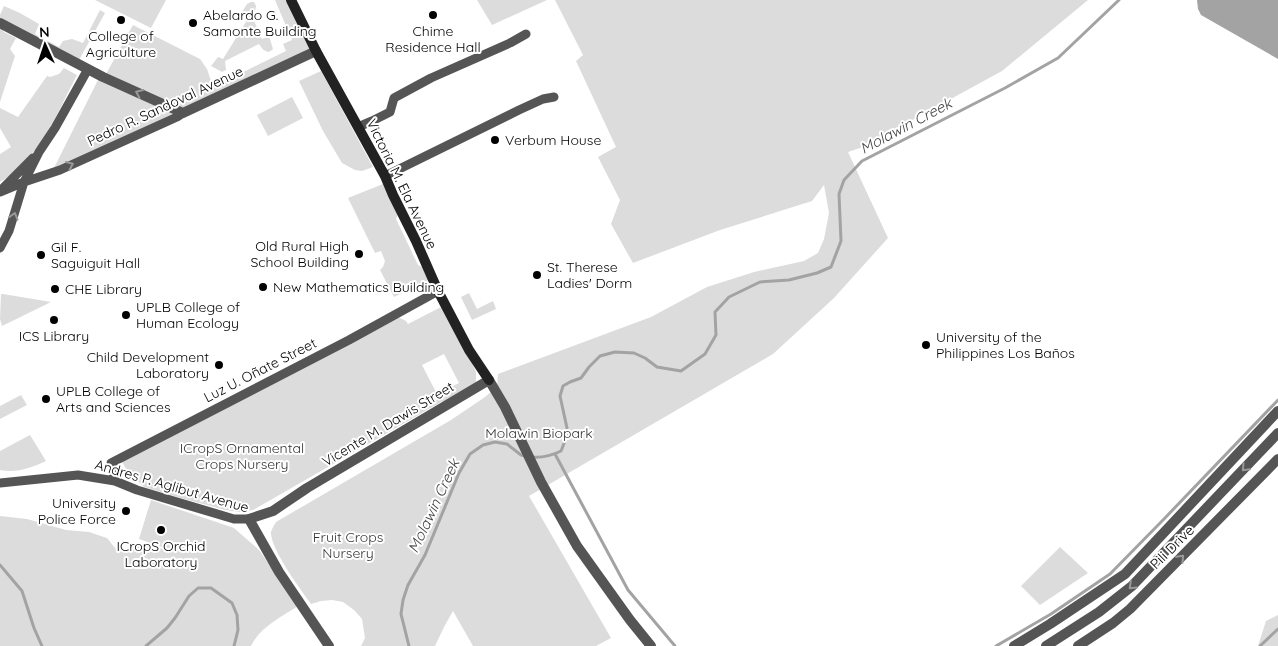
<svg xmlns="http://www.w3.org/2000/svg" width="1278" height="646" font-family="Quicksand,sans-serif">
<style>
.green{fill:#dcdcdc;fill-rule:evenodd}
.water{fill:#a3a3a3}
.lines{fill:none;stroke-linecap:round;stroke-linejoin:round}
.stream{stroke:#a3a3a3;stroke-width:3}
.minor{stroke:#555;stroke-width:9}
.tertiary{stroke:#555;stroke-width:10}
.secondary{stroke:#222;stroke-width:10}
.oneway{stroke:#999}
.poi-dot{fill:#000;stroke:#fff;stroke-width:2}
.labels{text-anchor:middle;stroke-width:4;stroke-linejoin:round;paint-order:stroke}
.poi-label{font-size:14px;fill:#000;stroke:#fff;text-anchor:start}
.street-label{font-size:14px;fill:#000;stroke:#fff}
.park-label{font-size:14px;fill:#333;stroke:#fff}
.water-label{font-size:15px;font-style:italic;fill:#444;stroke:#fff}
</style>
<rect width="100%" height="100%" fill="#fff"/>
<!-- green -->
<path class="green" d="M95 0H166L151 28Z
M275 0H290L313 49 52 172 98 80 106 74 133 25 200 59 207 69 213 87 286 51 283 44 292 40Z
M477 0H547L492 25Z
M555 0H1088L1002 71 863 147 848 152 888 238 834 298 773 354 529 496 611 638 596 646H473L453 611 444 627 435 646H361L365 638 362 619 354 610 343 602 332 600 321 601 311 604C301 590 270 549 271 532 272 529 274 525 276 522L451 420 485 397 497 387 498 374 651 317 707 287 754 272 804 261 818 253 824 239 829 213 824 185 812 201 720 230 633 263 611 224 620 200 598 157 616 147 576 61 583 55Z
M251 2H254L256 6 255 12 251 14 262 39 269 36 273 49 269 52C263 51 262 48 259 44L225 61 226 70 222 72 211 66 218 57 223 59 249 17 242 12 247 4Z
M4 6 20 13 39 24 35 34 59 47 63 41 72 39 83 43 100 10 105 13 79 60 0 18V15Z
M0 26 3 30 4 32 16 38 10 49 15 56 0 102Z
M64 68 77 75C57 113 39 160 0 182V154L11 147 0 128V108L18 117 47 76 50 77 59 74Z
M321 71 373 167 362 171 355 170 342 163 323 131 299 81Z
M292 97 303 118 268 136 257 115Z
M383 184 398 214 396 219 418 265 426 269 431 279 394 297 380 270 383 267 385 261 381 251 375 253 348 198Z
M469 293 477 309 493 301 496 309 472 320 461 297Z
M1 294H3L51 302 2 326 0 319Z
M445 305 476 372V382L458 398 441 402 253 510 239 512 225 510 181 498 144 487 128 472 121 460 396 316 406 321 408 324ZM444 354 459 383 437 394 422 365Z
M21 395 27 405 0 419V406Z
M30 435 46 461C31 468 17 473 0 470V451Z
M151 500 234 528 259 550 298 606C281 617 260 627 251 646H0V516L27 519 66 530 89 532 107 538 116 549 126 552 137 545 167 549 139 539Z
M1060 547 1088 573 1040 605 1021 586Z
M1278 615V646H1258L1266 621Z"/>
<!-- water -->
<path class="water" d="M1197 0H1278V59L1201 15 1198 9Z"/>
<g class="lines">
<!-- stream -->
<path class="stream" d="M555 454 628 590 675 646
M531 457C542 458 551 456 561 451L565 441 567 428 560 396 563 386 570 382 581 378 589 367 600 356 615 352 634 353 645 358 657 367 681 371 705 354 716 335 715 312 729 297 760 282 789 280 817 273 831 267 841 241 839 194 844 180 862 161 1005 88 1058 58 1119 0
M0 565 22 591 34 628 42 646
M146 646 167 628 175 618 189 596 198 588H211L232 603 237 615 238 630 234 646
M409 646 401 614 403 600 408 585 425 555 459 473 470 454 483 445 495 442 507 444 521 455 525 456
M996 646 1051 614 1110 574 1164 519 1278 400
M1260 646 1278 629"/>
<!-- minor -->
<path class="minor" d="M358 127 372 121 390 112 394 98 431 78 510 43 526 34
M385 176 519 110 543 99 554 97
M2 189 33 158
M0 192 24 182 60 170 177 117 183 113
M0 248 9 231 24 182 39 152 55 128 88 69
M115 481 111 463 349 340 438 291
M0 483 78 475 115 481 137 490 234 519H249"/>
<!-- tertiary -->
<path class="tertiary" d="M0 23 103 77 183 113 316 51
M329 646 279 572 249 519 273 511 307 488 489 380 505 407 541 482 577 546 630 620 651 646
M1014 646 1050 624 1125 574 1278 411
M1046 646 1099 612 1132 586 1278 433
M1078 646 1113 623 1130 609 1278 459"/>
<!-- secondary -->
<path class="secondary" d="M291 0 316 51 385 176 393 195 416 241 438 291 469 350 489 380"/>
</g>
<!-- one-way arrows -->
<defs><path id="oneway-chevron" d="M-2-3.5L2.5 0L-2 3.5" fill="none" stroke-width="1.6" stroke-linecap="round" stroke-linejoin="round" transform="scale(1.25)"/></defs>
<g class="oneway">
<use href="#oneway-chevron" transform="translate(139 93) rotate(-156)"/>
<use href="#oneway-chevron" transform="translate(70 165) rotate(-24)"/>
<use href="#oneway-chevron" transform="translate(14 216) rotate(-74)"/>
<use href="#oneway-chevron" transform="translate(1245 468) rotate(133)"/>
<use href="#oneway-chevron" transform="translate(1181 558) rotate(-46)"/>
<use href="#oneway-chevron" transform="translate(1132 586) rotate(137)"/>
</g>
<!-- markers -->
<g class="poi-dot">
<circle cx="433" cy="15" r="5"/>
<circle cx="121" cy="20" r="5"/>
<circle cx="193" cy="23" r="5"/>
<circle cx="495" cy="140" r="5"/>
<circle cx="359" cy="254" r="5"/>
<circle cx="41" cy="255" r="5"/>
<circle cx="537" cy="275" r="5"/>
<circle cx="263" cy="287" r="5"/>
<circle cx="55" cy="289" r="5"/>
<circle cx="126" cy="315" r="5"/>
<circle cx="54" cy="320" r="5"/>
<circle cx="926" cy="345" r="5"/>
<circle cx="219" cy="365" r="5"/>
<circle cx="46" cy="399" r="5"/>
<circle cx="126" cy="511" r="5"/>
<circle cx="161" cy="530" r="5"/>
</g>
<g class="labels">
<!-- poi labels -->
<g class="poi-label">
<text x="203" y="20">Abelardo G.<tspan x="203" dy="16">Samonte Building</tspan></text>
<text x="433" y="36" text-anchor="middle">Chime<tspan x="433" dy="16">Residence Hall</tspan></text>
<text x="121" y="41" text-anchor="middle">College of<tspan x="121" dy="16">Agriculture</tspan></text>
<text x="505" y="145">Verbum House</text>
<text x="349" y="251" text-anchor="end">Old Rural High<tspan x="349" dy="16">School Building</tspan></text>
<text x="51" y="252">Gil F.<tspan x="51" dy="16">Saguiguit Hall</tspan></text>
<text x="547" y="272">St. Therese<tspan x="547" dy="16">Ladies' Dorm</tspan></text>
<text x="273" y="292">New Mathematics Building</text>
<text x="65" y="294">CHE Library</text>
<text x="136" y="312">UPLB College of<tspan x="136" dy="16">Human Ecology</tspan></text>
<text x="54" y="341" text-anchor="middle">ICS Library</text>
<text x="936" y="342">University of the<tspan x="936" dy="16">Philippines Los Baños</tspan></text>
<text x="209" y="362" text-anchor="end">Child Development<tspan x="209" dy="16">Laboratory</tspan></text>
<text x="56" y="396">UPLB College of<tspan x="56" dy="16">Arts and Sciences</tspan></text>
<text x="116" y="508" text-anchor="end">University<tspan x="116" dy="16">Police Force</tspan></text>
<text x="161" y="551" text-anchor="middle">ICropS Orchid<tspan x="161" dy="16">Laboratory</tspan></text>
</g>
<!-- street labels -->
<g class="street-label">
<text transform="translate(165 106) rotate(-25)" y="5">Pedro R. Sandoval Avenue</text>
<text transform="translate(402 184) rotate(64)" y="5">Victoria M. Ela Avenue</text>
<text transform="translate(260 370) rotate(-27)" y="5">Luz U. Oñate Street</text>
<text transform="translate(388 424) rotate(-31)" y="5">Vicente M. Dawis Street</text>
<text transform="translate(172 486) rotate(16)" y="5">Andres P. Aglibut Avenue</text>
<text transform="translate(1172 547) rotate(-45)" y="5">Pili Drive</text>
</g>
<!-- park labels -->
<g class="park-label">
<text x="539" y="438">Molawin Biopark</text>
<text x="242" y="453">ICropS Ornamental<tspan x="242" dy="16">Crops Nursery</tspan></text>
<text x="348" y="542">Fruit Crops<tspan x="348" dy="16">Nursery</tspan></text>
</g>
<!-- water labels -->
<g class="water-label">
<text transform="translate(906 126) rotate(-28)" y="5">Molawin Creek</text>
<text transform="translate(434 506) rotate(-65)" y="5">Molawin Creek</text>
</g>
</g>
<!-- north arrow -->
<g transform="translate(45 45) rotate(357)" stroke="#ffffff" stroke-width="4" paint-order="stroke">
<path d="M0-4L9 19L0 12L-9 19Z" fill="#000000"/>
<text y="-8" font-size="14" font-weight="bold" text-anchor="middle" fill="#000000">N</text>
</g>
</svg>
